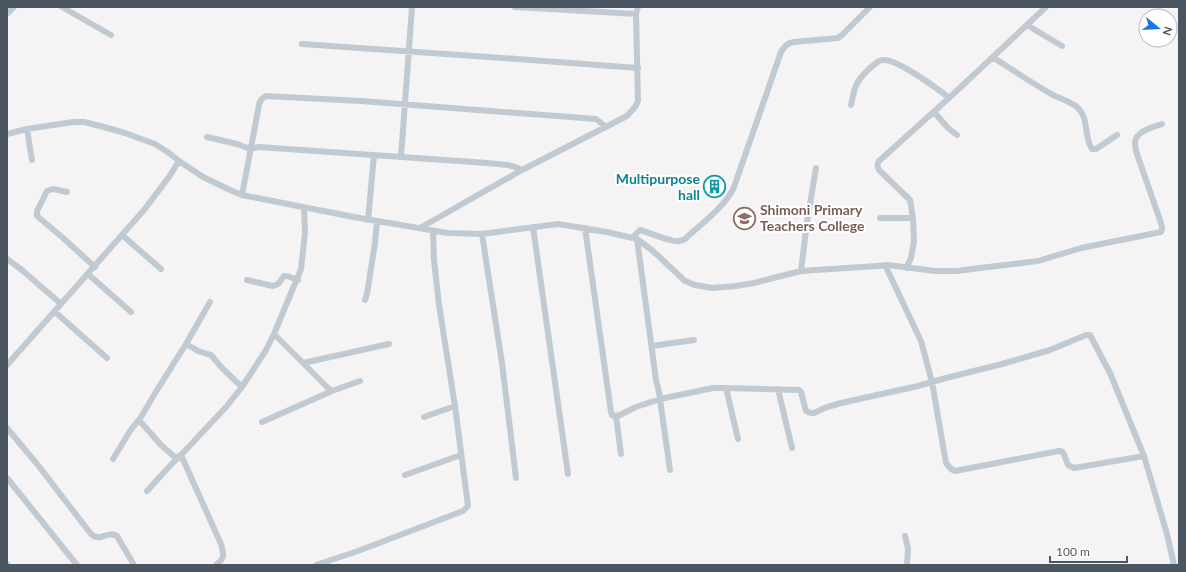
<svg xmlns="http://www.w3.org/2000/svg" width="1186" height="572" font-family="Lato,sans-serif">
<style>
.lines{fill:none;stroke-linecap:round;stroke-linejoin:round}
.minor{stroke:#c1cad2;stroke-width:6}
.labels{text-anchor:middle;stroke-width:4;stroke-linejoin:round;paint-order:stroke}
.culture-label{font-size:14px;font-weight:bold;fill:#0d838f;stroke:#fff;text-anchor:end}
.education-label{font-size:14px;font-weight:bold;fill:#785e54;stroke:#fff;text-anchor:start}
</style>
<rect width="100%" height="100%" fill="#f5f3f3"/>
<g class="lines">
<!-- minor -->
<path class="minor" d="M62 7 111 35
M515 7 636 14
M7 14 14 7
M1027 25 1062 46
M302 44 517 59 638 68
M992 58 997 60C1016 72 1035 85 1055 96 1061 99 1074 103 1079 109 1089 120 1084 138 1092 149H1096L1117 135
M851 105C855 86 855 82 870 68 874 65 878 60 883 60 896 58 938 89 949 98
M934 112 948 128 957 135
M27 129 32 160
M7 134 27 129 73 122H84L104 127 125 133 155 144 169 153 179 161 203 177 230 190 242 195 354 217 448 233 482 234 558 224 607 232 637 239 653 251 685 281 695 285 712 288 736 286 754 283 801 271 877 266 888 265 935 271H957L980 268 1038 261 1081 248 1161 232 1162 229V226L1137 154C1136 151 1135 148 1135 144 1134 132 1152 127 1162 124
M207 137 237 144 250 149 259 147 487 163C499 164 511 164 522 170
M401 157 412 7
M67 192 53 189 47 191 37 211V216L62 237 95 267
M242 195 259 105C260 101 262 98 266 96L361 101 596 119 606 127
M880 218H913
M368 220 374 155
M533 227 568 474
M420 228 522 170 627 116 635 107 638 101 636 14 638 7
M585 228 611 412 612 415 614 416 620 415 636 407 660 399 713 388H726L799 390 801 392 806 411 811 413H814L827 407 841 403 918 386 946 378 1002 364 1050 350 1086 335H1090L1110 373 1144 456 1167 534 1174 565
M482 234 502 363 516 478
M122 235 161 269
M633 237 640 230C649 232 671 243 679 241 681 241 683 240 685 239 701 224 725 207 734 187L781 52C785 46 787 43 794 42L838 38 842 35 870 7
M637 239 656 380 659 392 670 470
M7 259 22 270 61 304
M885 265 921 341 932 382 946 463 951 469 955 471 1059 451 1063 452 1068 465 1074 468 1144 456
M906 268 911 258 914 241 913 218 910 200 879 170C877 166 877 164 879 161L949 98 1046 7
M801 271 807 222 816 168
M88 274 131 312
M247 280 273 286 278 284 284 276H287L298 280
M365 300 367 294 375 243 377 221
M55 312 107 358
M274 334 328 388 332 391 360 381
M186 344 198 351 211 355 222 368 242 387
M652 346 694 340
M303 363 389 344
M7 365 144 210 169 177 179 161
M726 388 738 439
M778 389 792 448
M616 416 621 454
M424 417 455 406
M139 420 161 445 177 459
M262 422 332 391
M7 428 37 464 91 534C101 543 106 530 117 536L134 565
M113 459 130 431 141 417 157 390 186 344 210 302
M405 475 461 455
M7 478 77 565
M147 491 179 456
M905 536 908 548 907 565
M7 564 8 565
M216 565C225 558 224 555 221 544L181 455 226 407 242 387 266 350 274 334 301 269 305 233 304 207
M316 565 358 551 463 511 468 506 455 406 439 305 434 260 433 231"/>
</g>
<!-- icons -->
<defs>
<symbol id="building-ring" viewBox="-11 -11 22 22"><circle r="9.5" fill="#fff" stroke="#0f9aa8" stroke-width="1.5"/><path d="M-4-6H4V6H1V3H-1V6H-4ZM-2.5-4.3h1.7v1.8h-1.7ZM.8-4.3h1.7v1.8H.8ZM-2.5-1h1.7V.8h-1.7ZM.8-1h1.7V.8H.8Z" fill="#0f9aa8"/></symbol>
<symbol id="school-ring" viewBox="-11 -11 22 22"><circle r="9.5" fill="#fff" stroke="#8d6e63" stroke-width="1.5"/><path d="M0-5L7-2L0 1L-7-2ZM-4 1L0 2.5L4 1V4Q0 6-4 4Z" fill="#8d6e63"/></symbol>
</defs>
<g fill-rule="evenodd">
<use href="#building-ring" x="702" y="174" width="25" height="25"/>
<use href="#school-ring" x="732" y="206" width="25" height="25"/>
</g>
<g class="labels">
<!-- culture labels -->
<g class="culture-label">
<text x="700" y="184">Multipurpose<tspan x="700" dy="16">hall</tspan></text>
</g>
<!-- education labels -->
<g class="education-label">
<text x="760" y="215">Shimoni Primary<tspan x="760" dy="16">Teachers College</tspan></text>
</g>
</g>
<!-- border -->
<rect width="1186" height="572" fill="none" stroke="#4a5661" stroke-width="16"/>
<!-- north arrow -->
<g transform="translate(1158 28) rotate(108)"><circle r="19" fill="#ffffff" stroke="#b7bbc0"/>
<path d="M0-3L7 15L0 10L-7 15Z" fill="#1a73e8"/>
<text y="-6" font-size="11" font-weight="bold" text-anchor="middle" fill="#4a5661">N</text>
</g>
<!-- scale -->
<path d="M1050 556v6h77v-6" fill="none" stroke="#4a5661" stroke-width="2"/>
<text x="1056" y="556" font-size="12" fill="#4a5661" stroke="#ffffff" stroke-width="3" paint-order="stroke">100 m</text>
</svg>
